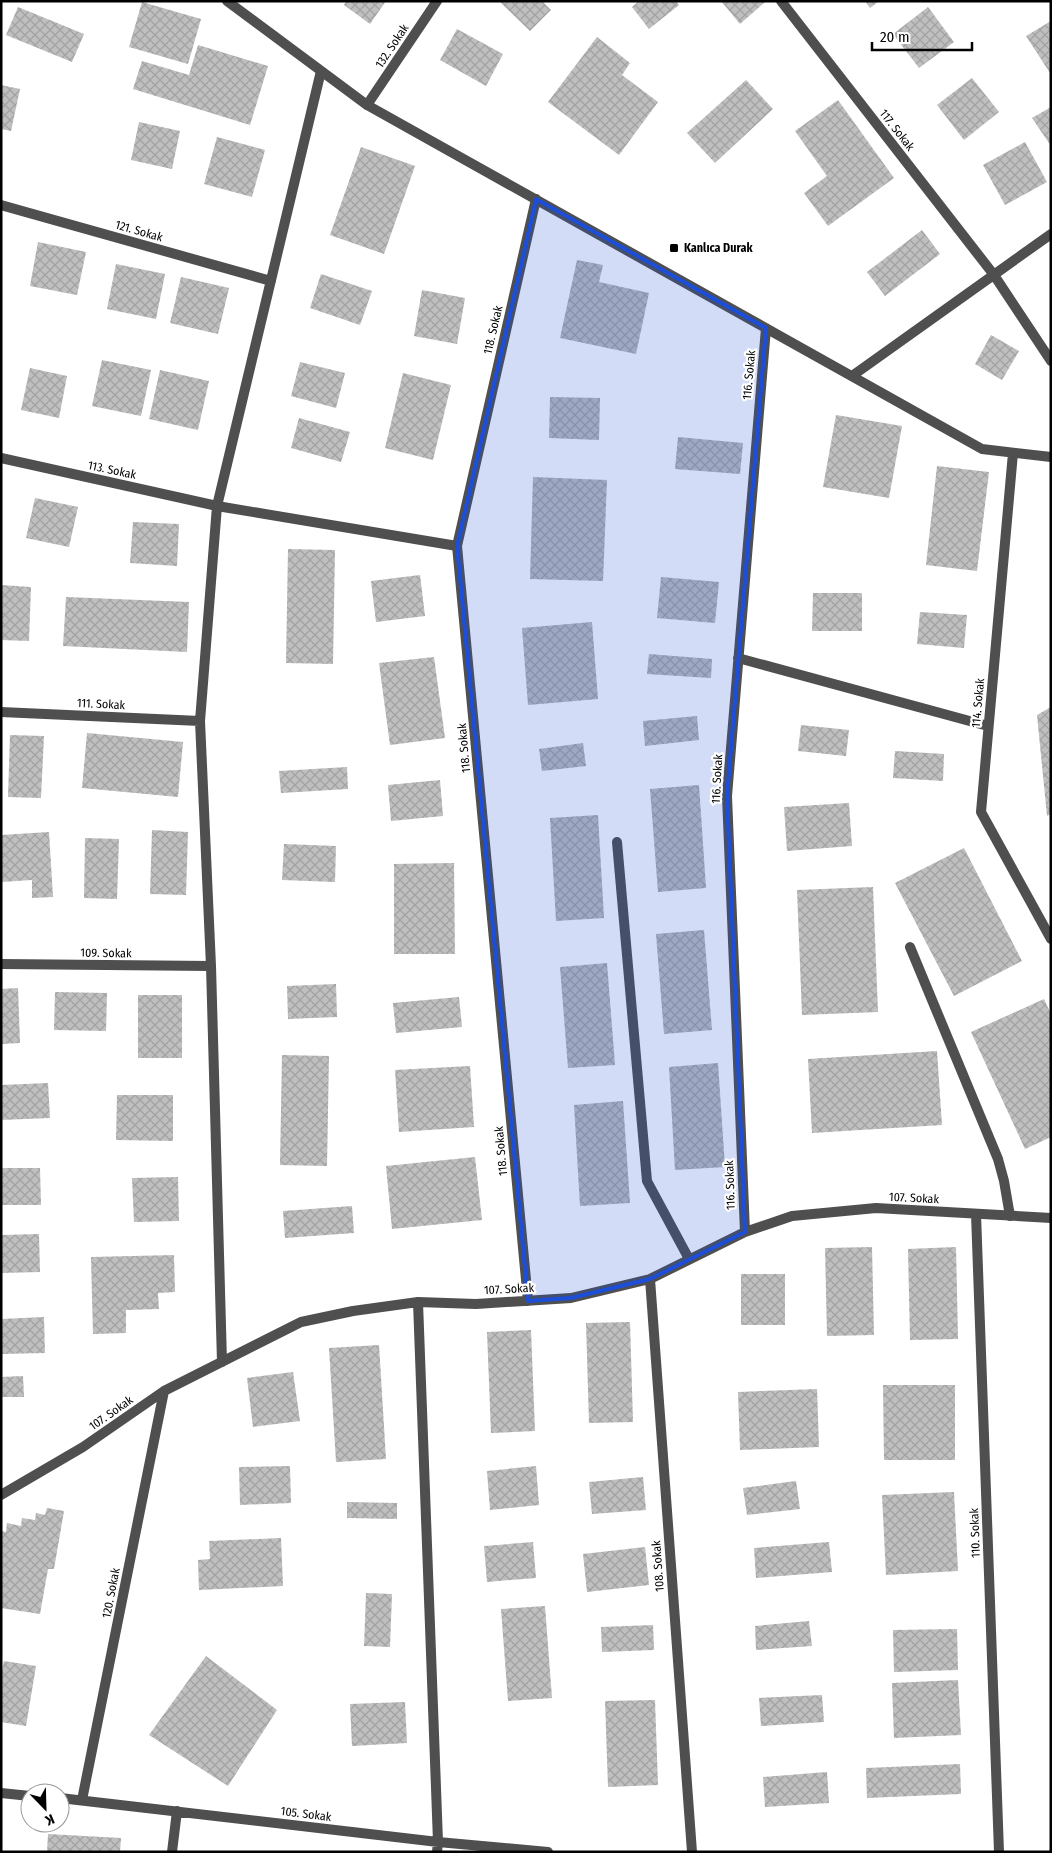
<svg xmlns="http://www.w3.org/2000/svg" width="1052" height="1853" font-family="'Fira Sans Condensed',sans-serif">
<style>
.building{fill:url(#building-cross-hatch)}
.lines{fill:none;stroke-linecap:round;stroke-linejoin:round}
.service{stroke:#4f4f4f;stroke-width:10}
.minor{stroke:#4f4f4f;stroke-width:10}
.marked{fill:#1d4ed8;fill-opacity:0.2;stroke:#1d4ed8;stroke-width:4;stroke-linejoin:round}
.poi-dot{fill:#000;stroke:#fff;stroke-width:2}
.labels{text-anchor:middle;stroke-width:4.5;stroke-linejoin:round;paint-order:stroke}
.street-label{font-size:12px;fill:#000;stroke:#fff}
.poi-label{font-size:12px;font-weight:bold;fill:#000;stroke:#fff;text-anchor:start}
</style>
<defs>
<pattern id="building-cross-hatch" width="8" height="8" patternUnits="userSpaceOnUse" patternTransform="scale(1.25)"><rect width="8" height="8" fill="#bfbfbf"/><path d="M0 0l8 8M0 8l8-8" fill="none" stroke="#a2a2a2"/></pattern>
</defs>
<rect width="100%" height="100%" fill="#fff"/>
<!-- building -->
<path class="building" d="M346 1H386L370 24 344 5Z
M499 1H542L551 10 530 31Z
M639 1H676L679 5 649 29 632 7Z
M721 1H764L765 2 740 24Z
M865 1H879L870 8Z
M142 2 201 19 188 64 129 47Z
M18 7 84 34 72 62 6 35Z
M928 7 954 42 919 68 893 34Z
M1051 21V72L1050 73 1026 36Z
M457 29 503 54 486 86 440 60Z
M597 37 630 63 622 75 658 102 619 155 548 102Z
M198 45 268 66 250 125 133 89 142 61 189 75Z
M972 78 999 112 964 140 937 105Z
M746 80 773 109 715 163 687 133Z
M1 85 20 89 11 131 1 129Z
M838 100 894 178 828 226 804 193 827 176 795 131Z
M1051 107V146L1032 118Z
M139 122 180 131 172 169 131 160Z
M217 137 265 150 252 197 204 184Z
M1025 142 1047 182 1005 205 983 165Z
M361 147 415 166 384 254 330 235Z
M922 230 940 254 885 296 867 272Z
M38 242 86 252 77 295 30 286Z
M577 260 603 265 599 282 649 293 636 354 560 338Z
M116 264 165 274 156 319 107 309Z
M321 274 372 291 360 325 310 308Z
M181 277 229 288 218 334 170 323Z
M422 290 465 298 457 344 414 336Z
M991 335 1019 351 1002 380 975 364Z
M102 360 151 370 141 416 92 406Z
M300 362 345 373 336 408 291 396Z
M30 368 67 376 59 418 21 410Z
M160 370 209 381 198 430 149 419Z
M403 373 451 385 433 460 385 448Z
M550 397 600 398 599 440 549 438Z
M836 415 902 426 889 498 823 487Z
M299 418 350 432 341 462 291 448Z
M678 437 743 443 740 474 675 469Z
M937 466 989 472 977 571 926 565Z
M533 477 607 480 603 581 530 579Z
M35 498 78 507 69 547 26 538Z
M133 522 179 524 177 566 130 563Z
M288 549 335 550 333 664 286 663Z
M420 575 425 616 376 622 371 581Z
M661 577 719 582 715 623 657 618Z
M1 585 31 587 29 641 1 640Z
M813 593H862V631H812Z
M66 597 189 602 187 652 63 646Z
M920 612 967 615 964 648 917 644Z
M592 622 598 699 528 705 522 628Z
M649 654 712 659 711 678 647 674Z
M434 657 445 738 390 745 379 663Z
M1051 707V814L1047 816 1037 715Z
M697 716 699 740 645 746 643 721Z
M801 725 849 730 846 756 798 751Z
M87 733 183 742 178 797 82 788Z
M10 735 44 736 41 798 8 797Z
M583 743 586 766 542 771 539 749Z
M895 751 944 754 943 781 893 778Z
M347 767 348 789 281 793 279 771Z
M440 780 443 816 391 821 388 785Z
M699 785 706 888 658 892 650 789Z
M849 803 852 846 787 851 784 807Z
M598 815 604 918 556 921 550 818Z
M152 830 188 832 186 895 150 894Z
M49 832 53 897 32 898V880L1 882V835Z
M85 838 119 839 117 899 84 898Z
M284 844 336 846 335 882 282 880Z
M964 848 1022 961 954 996 895 883Z
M454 863 455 954H394V864Z
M873 887 878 1012 802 1015 797 890Z
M704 930 712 1030 664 1034 656 934Z
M607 963 615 1065 568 1068 560 967Z
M336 984 337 1017 288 1019 287 986Z
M18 988 20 1043 1 1044V989Z
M55 992 107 993 106 1031 54 1030Z
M138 995H182V1058H138Z
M459 997 462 1027 396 1033 393 1003Z
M1044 999 1051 1014V1137L1025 1149 971 1032Z
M937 1051 942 1125 812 1133 808 1059Z
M282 1055 329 1056 327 1166 280 1165Z
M718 1063 725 1167 675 1170 669 1067Z
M470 1066 474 1127 399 1132 395 1070Z
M48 1083 50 1118 1 1120V1085Z
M117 1095H173V1141L116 1140Z
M623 1101 630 1203 580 1206 574 1105Z
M475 1157 482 1220 392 1229 386 1166Z
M1 1168H40L41 1205H1Z
M178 1177 179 1221 134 1222 132 1178Z
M352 1206 354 1233 285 1238 283 1211Z
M39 1234 40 1272 1 1273V1235Z
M872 1247 874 1335 827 1336 825 1248Z
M956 1247 958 1339 910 1340 908 1249Z
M174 1255 175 1292 158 1293 159 1309 126 1310V1333L93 1334 91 1257Z
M741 1274H785V1325H741Z
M44 1317 45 1353 1 1354V1319Z
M630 1322 633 1422 589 1423 586 1323Z
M531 1330 535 1431 491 1433 487 1332Z
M379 1345 386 1459 336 1462 329 1348Z
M293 1372 300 1421 253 1427 247 1378Z
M23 1376 24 1397H1V1377Z
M883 1385H955V1460H884Z
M817 1389 819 1447 740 1450 738 1392Z
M290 1466 291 1503 240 1505 239 1467Z
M536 1466 539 1505 490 1510 487 1471Z
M643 1477 646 1510 592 1514 589 1482Z
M796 1481 800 1509 747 1515 743 1488Z
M954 1492 958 1571 886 1575 882 1495Z
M347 1502 397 1503V1519L347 1518Z
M47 1508 64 1511 54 1569H48L40 1614 1 1608V1531L6 1532 7 1523 21 1526 22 1518 35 1520 36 1513 45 1515Z
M281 1538 283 1586 199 1590 198 1560 210 1559 209 1541Z
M533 1542 536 1578 487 1582 484 1546Z
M829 1542 832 1572 756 1578 754 1548Z
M645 1547 649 1585 587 1592 583 1554Z
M366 1593 392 1594 390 1647 364 1646Z
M545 1606 552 1698 508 1701 501 1609Z
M809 1621 812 1646 756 1650 755 1626Z
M653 1625 654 1650 602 1652 601 1627Z
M957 1629 958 1670 894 1672 893 1630Z
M206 1656 277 1710 228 1786 149 1735Z
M4 1661 36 1666 26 1726 1 1722V1676Z
M958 1680 961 1735 894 1738 892 1683Z
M822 1695 824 1722 761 1726 759 1698Z
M655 1700 658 1785 608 1787 605 1701Z
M405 1702 407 1743 352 1746 350 1704Z
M960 1764 961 1794 867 1798 866 1768Z
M827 1772 829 1803 765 1807 763 1777Z
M48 1834 121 1838 120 1852H47Z"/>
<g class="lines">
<!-- service -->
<path class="service" d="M617 842 647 1181 689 1259
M910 947 998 1159 1004 1181 1010 1216"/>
<!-- minor -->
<path class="minor" d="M227 1 367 105 982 449 1051 457
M781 1 994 275 1051 361
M367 105 437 1
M1 205 271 281
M852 376 1051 234
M1013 453 981 812 1051 939
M1 458 217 506 457 546
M738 658 988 726
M1 712 200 721
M1 964 211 966
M976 1214 999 1852
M745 1232 727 796 766 328
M650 1279 692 1852
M528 1301 457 546 536 199
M418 1302 438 1842 437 1852
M222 1362 211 966 200 721 217 506 321 71
M1 1495 83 1447 164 1391 301 1322 353 1311 418 1302 476 1304 571 1298 650 1279 745 1232 792 1216 876 1208 1051 1218
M1 1793 30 1796
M60 1798 438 1842 548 1852
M82 1800 164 1391
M172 1852 177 1811"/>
</g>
<!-- marked area -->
<path class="marked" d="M536 199 766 328 727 796 745 1232 650 1279 571 1298 528 1301 457 546Z"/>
<!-- markers -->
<rect class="poi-dot" x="669" y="243" width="10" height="10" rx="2.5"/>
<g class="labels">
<!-- street labels -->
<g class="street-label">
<text transform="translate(392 46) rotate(-56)" y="4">132. Sokak</text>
<text transform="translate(897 130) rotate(52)" y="4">117. Sokak</text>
<text transform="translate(139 231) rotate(16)" y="4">121. Sokak</text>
<text transform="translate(493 330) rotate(-77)" y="4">118. Sokak</text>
<text transform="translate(749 375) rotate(-85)" y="4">116. Sokak</text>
<text transform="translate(112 470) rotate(12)" y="4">113. Sokak</text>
<text transform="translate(978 703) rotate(-85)" y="4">114. Sokak</text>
<text transform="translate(101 704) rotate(3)" y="4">111. Sokak</text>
<text transform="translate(464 748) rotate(-95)" y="4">118. Sokak</text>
<text transform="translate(717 779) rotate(-87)" y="4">116. Sokak</text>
<text transform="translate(106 953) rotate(1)" y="4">109. Sokak</text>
<text transform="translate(501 1151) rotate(-95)" y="4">118. Sokak</text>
<text transform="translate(730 1185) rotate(-92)" y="4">116. Sokak</text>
<text transform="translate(914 1198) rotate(3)" y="4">107. Sokak</text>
<text transform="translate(509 1289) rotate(-3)" y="4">107. Sokak</text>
<text transform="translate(111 1413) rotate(-35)" y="4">107. Sokak</text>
<text transform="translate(975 1533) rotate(-92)" y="4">110. Sokak</text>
<text transform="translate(658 1566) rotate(-94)" y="4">108. Sokak</text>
<text transform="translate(111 1593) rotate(-79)" y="4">120. Sokak</text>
<text transform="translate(306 1814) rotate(7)" y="4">105. Sokak</text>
</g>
<!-- poi labels -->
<g class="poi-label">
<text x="684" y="252">Kanlıca Durak</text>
</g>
</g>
<!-- border -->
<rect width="1052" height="1853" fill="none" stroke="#000000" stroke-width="5"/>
<!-- north arrow -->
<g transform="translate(45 1808) rotate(157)"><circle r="24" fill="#ffffff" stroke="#999999"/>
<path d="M0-4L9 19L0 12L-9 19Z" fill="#000000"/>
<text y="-8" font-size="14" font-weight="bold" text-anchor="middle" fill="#000000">K</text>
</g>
<!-- scale -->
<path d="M872 42v8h100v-8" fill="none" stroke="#000000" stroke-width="2.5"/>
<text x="880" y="42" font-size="15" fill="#000000" stroke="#ffffff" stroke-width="4" paint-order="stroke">20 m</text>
</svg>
